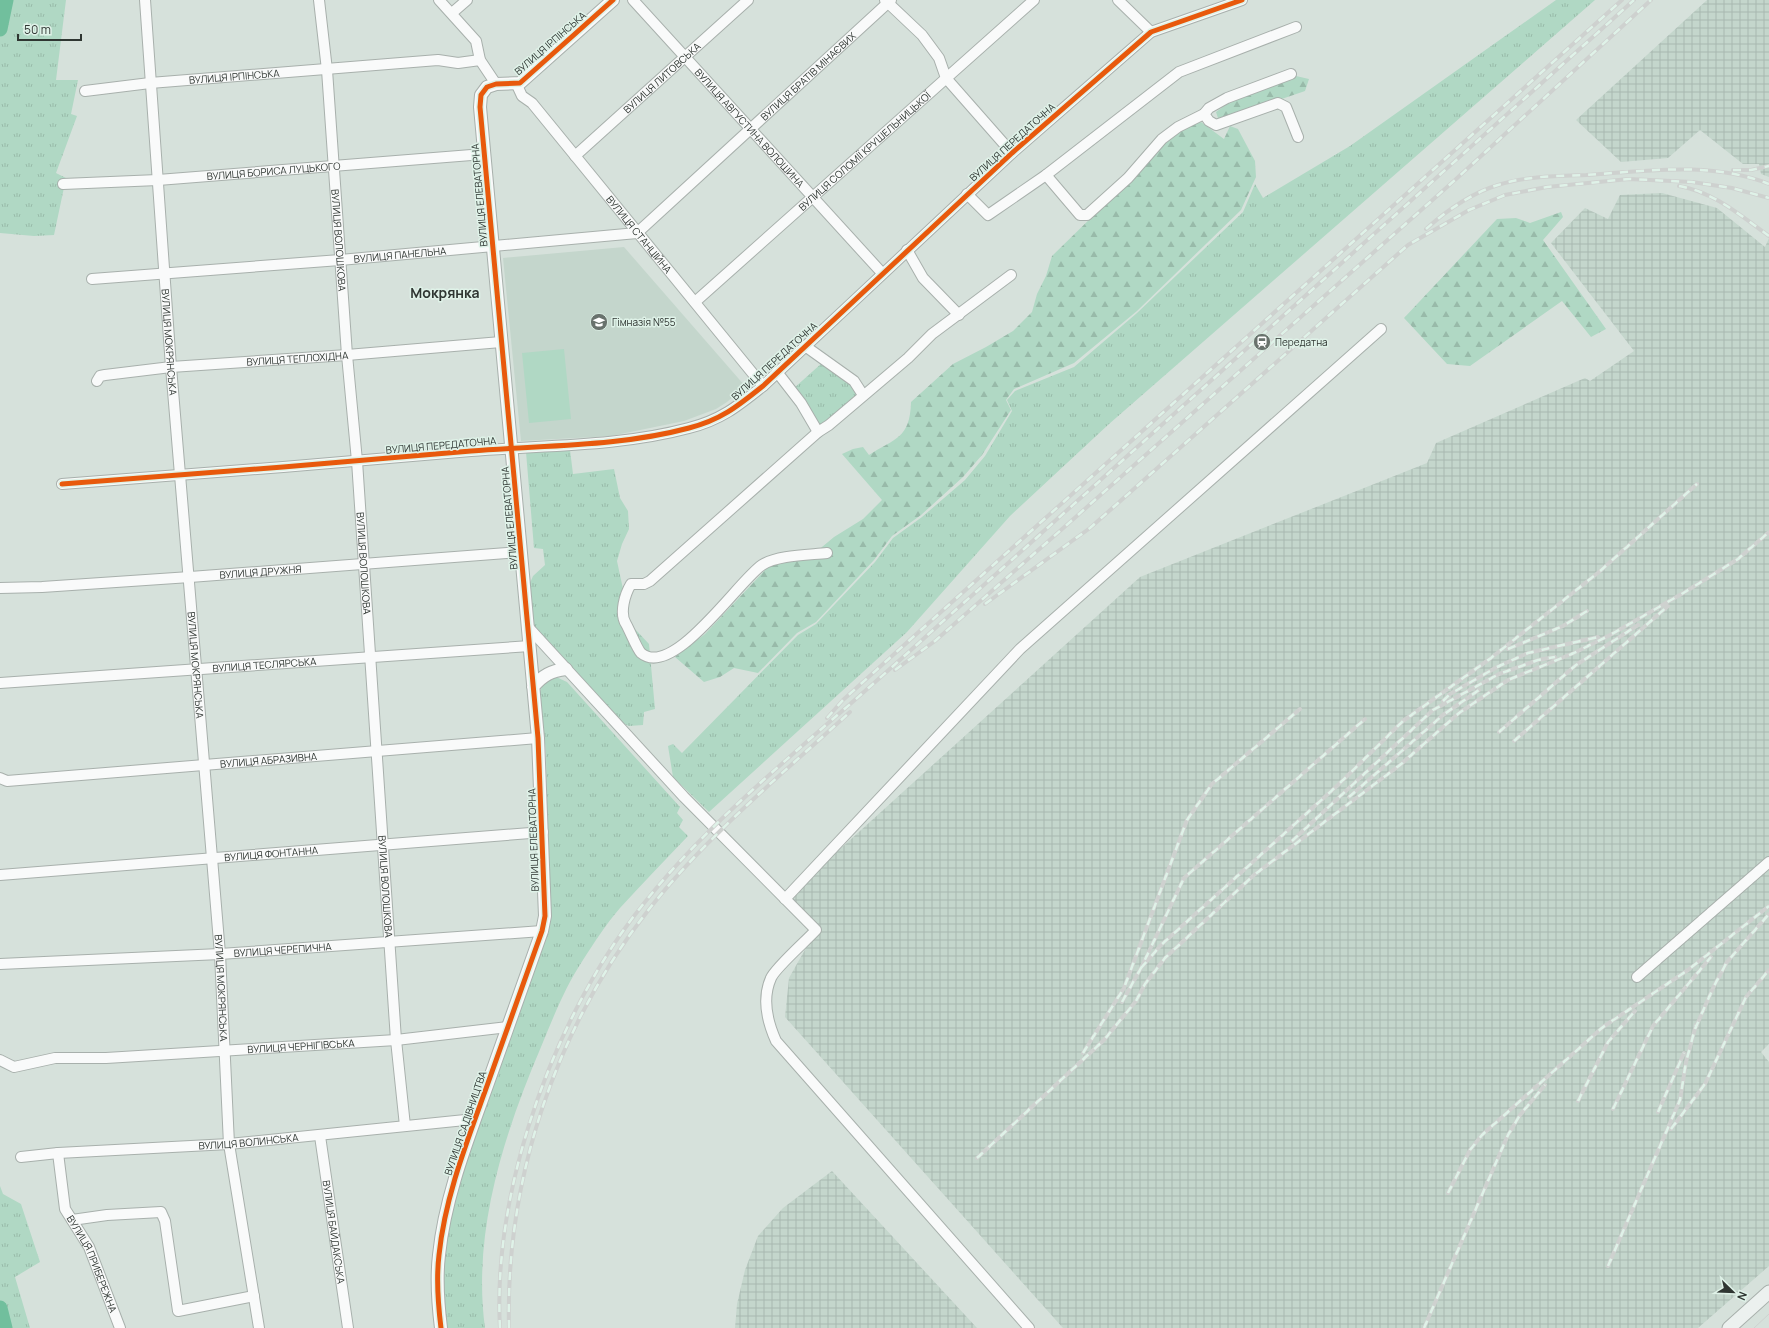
<svg xmlns="http://www.w3.org/2000/svg" width="1769" height="1328" font-family="Manrope,sans-serif">
<style>
.built{fill:#c4d6cc}
.industrial{fill:url(#industrial-grid)}
.grass{fill:url(#grass-tufts)}
.forest{fill:url(#forest-firs)}
.garden{fill:#b0d8c4}
.lines{fill:none;stroke-linecap:round;stroke-linejoin:round}
.river{stroke:#71bf9d;stroke-width:15}
.minor-casing{stroke:#a8b0ac;stroke-width:12}
.tertiary-casing{stroke:#a8b0ac;stroke-width:14}
.secondary-casing{stroke:#a8b0ac;stroke-width:15}
.minor{stroke:#f9fafa;stroke-width:10}
.tertiary{stroke:#f9fafa;stroke-width:12}
.secondary{stroke:#ecf1ef;stroke-width:13}
.tram{stroke:#ced1cf;stroke-width:1}
.rail-casing{stroke:#ced1cf;stroke-width:4}
.rail{stroke:#dff2e8;stroke-width:2.5;stroke-dasharray:8;stroke-linecap:butt}
.cycleway-casing{stroke:#dff2e8;stroke-width:8}
.cycleway{stroke:#e8590c;stroke-width:5}
.labels{text-anchor:middle;stroke-width:3;stroke-linejoin:round;paint-order:stroke}
.street-label{font-size:10px;fill:#2f3632;stroke:#dff2e8}
.poi-label{font-size:10px;fill:#2f3632;stroke:#dff2e8;text-anchor:start}
.district-label{font-size:14px;font-weight:bold;fill:#2f3632;stroke:#dff2e8}
</style>
<defs>
<pattern id="industrial-grid" width="8" height="8" patternUnits="userSpaceOnUse"><rect width="8" height="8" fill="#c4d6cc"/><path d="M0 4h8M4 0v8" fill="none" stroke="#a9b8b0"/></pattern>
<pattern id="grass-tufts" width="24" height="20" patternUnits="userSpaceOnUse"><rect width="24" height="20" fill="#b0d8c4"/><path d="M3 7l-1-3M5 7V3M7 7l1-3M15 17l-1-3M17 17v-4M19 17l1-3" fill="none" stroke="#98baa9"/></pattern>
<pattern id="forest-firs" width="22" height="20" patternUnits="userSpaceOnUse"><rect width="22" height="20" fill="#b0d8c4"/><path d="M5 1l3.5 6h-7zM16 11l3.5 6h-7z" fill="#98baa9"/></pattern>
</defs>
<rect width="100%" height="100%" fill="#d6e1db"/>
<!-- built -->
<path class="built" d="M624 247 745 386 727 402 716 409 684 421 611 436 521 441 503 258Z"/>
<!-- industrial -->
<path class="industrial" d="M1707 0H1769V177L1761 174 1759 164H1743L1700 130 1668 158 1621 162 1576 120Z
M1662 193 1717 208 1765 247 1769 238V1044L1761 1052 1769 1062V1266L1698 1328H1063L785 1017 789 978 816 930 785 899 1140 577 1427 463 1436 443 1585 378 1590 381 1634 351 1551 243 1585 208 1608 219 1620 195Z
M832 1171 977 1328H735L737 1304 745 1270 758 1236 783 1208Z"/>
<!-- grass -->
<path class="grass" d="M0 0H66L56 80H78L71 114 77 116 56 173 66 178 54 235 34 236 0 233Z
M1556 0H1595L1109 424 1010 516 907 632 709 812 673 777 668 746 673 744 682 753 798 635 816 624 875 562 893 538 922 517 965 480 985 456 1012 411 1007 400 1015 391 1074 367 1137 313 1243 212 1255 184 1263 198 1350 146Z
M822 363 854 387 858 394 827 424 819 426 793 389Z
M570 450 573 474 614 469 620 498 628 511 629 529 622 544 617 561 623 589 621 620 634 628 649 644 655 709 644 712 643 725 629 726 618 721 533 627 530 583 533 576 545 565 543 549 534 548 526 452Z
M554 676 567 682 680 807 677 813 683 820 679 827 688 836C665 860 642 884 620 908 606 924 594 943 583 960 565 987 553 1018 541 1047 504 1134 472 1232 485 1328H445L443 1298V1256L459 1181 541 945 547 817 546 753 540 692 543 683Z
M0 1186 3 1194 21 1204 40 1262 15 1277 30 1328H0Z"/>
<!-- forest -->
<path class="forest" d="M1296 76 1309 79 1305 91 1232 116 1218 118 1216 112 1231 101Z
M1201 122 1224 139 1230 126 1238 129 1255 161 1256 177 1241 210 1137 311 1074 363 1014 389 1006 400 1011 410 982 455 963 477 921 515 892 536 874 560 816 622 797 633 758 673 734 668 720 677 704 682 675 657 705 634 766 569 789 553 816 552 834 537 863 519 882 500 842 454 853 449 863 447 869 455C895 438 910 439 911 402L953 364 986 347 1013 331 1032 312 1037 294 1046 276 1052 256 1141 169 1162 145 1188 126Z
M1561 212 1563 217 1543 240 1606 329 1591 337 1562 301 1470 366 1447 364 1404 318 1497 219 1516 218 1530 223Z"/>
<!-- garden -->
<path class="garden" d="M564 349 571 419 529 423 522 353Z"/>
<g class="lines">
<!-- river -->
<path class="river" d="M0 29 6 0
M0 1308 5 1328"/>
<defs>
<g id="minor">
<path id="s1" d="M145 0 171 367 220 954 229 1144 259 1328"/>
<path id="s2" d="M319 0 327 70 347 355 357 461 396 1040 405 1126"/>
<path d="M439 0 476 41 480 60 496 84"/>
<path id="s3" d="M633 0 882 273"/>
<path d="M885 0 922 35 939 58 946 78 1012 153"/>
<path d="M1118 0 1151 32"/>
<path d="M452 13 467 0"/>
<path id="s4" d="M516 83 522 96 532 103 763 386"/>
<path id="s5" d="M85 91 150 83 438 60 458 63 480 60"/>
<path d="M1204 114 1209 121 1216 125 1278 103 1286 107 1298 137"/>
<path id="s6" d="M575 156 748 0"/>
<path d="M1046 175 1080 215H1087L1128 178 1162 139 1178 127 1204 114 1209 108 1227 98 1291 74"/>
<path id="s7" d="M63 184 158 180 484 154"/>
<path d="M967 194 988 215 1046 175 1179 72 1296 27"/>
<path d="M907 250 923 278 959 315"/>
<path id="s8" d="M92 279 340 260 637 233 891 0"/>
<path id="s9" d="M695 302 1034 0"/>
<path d="M805 346 854 381 863 395"/>
<path d="M777 372 801 403 818 432"/>
<path id="s10" d="M97 381 100 376 105 375 171 367 347 355 501 342"/>
<path d="M62 484C198 474 335 463 471 451 544 445 618 447 689 428 721 420 738 406 763 386L1012 153 1151 32 1242 0"/>
<path d="M827 553C809 555 777 555 762 565 739 580 673 680 641 653 637 649 630 631 626 624 619 613 625 594 631 584H644L650 581 818 432 829 425 908 358 932 334 1011 275"/>
<path id="s11" d="M0 588 42 587 190 577 521 552"/>
<path d="M528 627 684 797 816 930C807 940 775 968 771 978 762 998 767 1021 776 1041L1029 1328"/>
<path id="s12" d="M0 683 530 646"/>
<path id="s13" d="M0 778 7 781 538 738"/>
<path id="s14" d="M0 875 543 832"/>
<path d="M785 899 1020 649 1381 329"/>
<path id="s15" d="M0 964 220 954 542 931"/>
<path d="M1637 977 1769 862"/>
<path id="s16" d="M0 1060 14 1067 55 1058H106L396 1040 508 1027"/>
<path id="s17" d="M320 1136 348 1328"/>
<path id="s18" d="M58 1153 65 1209 89 1247 120 1328"/>
<path id="s19" d="M21 1157 58 1153 229 1144 475 1119"/>
<path d="M72 1220 107 1215 161 1212 165 1221 178 1311 254 1296"/>
</g>
<path id="tertiary" d="M533 687C543 675 551 671 566 669
M441 1328C438 1304 436 1280 439 1255 445 1196 468 1139 488 1083 506 1032 524 981 542 931L545 916 538 738 480 107 481 95 487 87 496 84 520 83 613 0"/>
<path id="secondary" d="M1729 1328 1769 1292"/>
</defs>
<!-- minor casing -->
<use href="#minor" class="minor-casing"/>
<!-- tertiary casing -->
<use href="#tertiary" class="tertiary-casing"/>
<!-- secondary casing -->
<use href="#secondary" class="secondary-casing"/>
<!-- minor -->
<use href="#minor" class="minor"/>
<!-- tertiary -->
<use href="#tertiary" class="tertiary"/>
<!-- secondary -->
<use href="#secondary" class="secondary"/>
<!-- tram -->
<path class="tram" d="M1754 1328 1769 1314"/>
<defs>
<path id="rail" d="M1733 170H1751L1769 166
M1679 186C1714 192 1741 216 1769 236
M1426 229C1446 211 1472 193 1498 185 1526 176 1557 176 1586 175 1646 171 1711 161 1769 184
M985 604 1090 528 1408 245 1469 210 1505 195 1547 187 1629 179 1692 182 1732 188 1769 198
M1508 649 1563 626 1587 611
M895 670 935 641 1078 515 1455 180 1651 0
M1443 701 1450 694 1497 667 1528 653 1598 637
M827 718 843 700 1622 0
M1499 732 1576 665 1638 625
M1514 741 1668 606
M1349 797 1443 715 1479 690
M1292 841 1433 710 1499 674 1538 660 1555 657
M1141 968 1161 945 1338 785 1403 721 1491 658 1599 572 1697 484
M1122 1002 1141 968 1184 878 1365 719
M1695 1029 1714 986 1727 962 1769 914
M1083 1053 1124 988 1187 820 1212 784 1300 709
M1578 1101 1608 1042 1635 1011
M1613 1109 1653 1026 1711 957
M1658 1112 1684 1053
M1671 1129 1705 1084 1746 997 1769 970
M977 1158 1104 1040 1136 1001 1145 984 1165 958 1254 875 1400 765 1459 713 1508 680 1574 653 1612 634 1685 592 1738 559 1769 532
M1448 1193 1470 1150 1482 1135 1603 1027 1688 970 1769 906
M1608 1266 1680 1100 1686 1062 1696 1025
M500 1328C493 1200 544 1050 614 944 673 856 755 787 834 718 882 677 928 634 976 592 1196 395 1415 197 1634 0
M509 1328C505 1178 557 1025 650 908 708 835 781 775 850 712
M1424 1328 1508 1135 1520 1115 1545 1085"/>
</defs>
<!-- rail casing -->
<use href="#rail" class="rail-casing"/>
<!-- rail -->
<use href="#rail" class="rail"/>
<defs>
<path id="cycleway" d="M62 484C198 474 335 463 471 451 544 445 618 447 689 428 721 420 738 406 763 386L1012 153 1151 32 1242 0
M441 1328C438 1304 436 1280 439 1255 445 1196 468 1139 488 1083 506 1032 524 981 542 931L545 916 538 738 480 107 481 95 487 87 496 84 520 83 613 0"/>
</defs>
<!-- cycleway casing -->
<use href="#cycleway" class="cycleway-casing"/>
<!-- cycleway -->
<use href="#cycleway" class="cycleway"/>
</g>
<!-- icons -->
<defs>
<symbol id="school-disc" viewBox="-11 -11 22 22"><circle r="9.5" fill="#69726d" stroke="#dff2e8"/><path d="M0-5L7-2L0 1L-7-2ZM-4 1L0 2.5L4 1V4Q0 6-4 4Z" fill="#fff"/></symbol>
<symbol id="station-disc" viewBox="-11 -11 22 22"><circle r="9.5" fill="#69726d" stroke="#dff2e8"/><path d="M-3-6H3Q5-6 5-4V2Q5 4 3 4L4.5 6H3L1.5 4h-3L-3 6H-4.5L-3 4Q-5 4-5 2V-4Q-5-6-3-6ZM-3.5-4v3h7v-3ZM-3.5 1v1.5H-2V1ZM2 1v1.5H3.5V1Z" fill="#fff"/></symbol>
</defs>
<g fill-rule="evenodd">
<use href="#school-disc" x="589" y="312" width="20" height="20"/>
<use href="#station-disc" x="1252" y="332" width="20" height="20"/>
</g>
<g class="labels">
<!-- street labels -->
<g class="street-label">
<text transform="translate(550 43) rotate(-41)" y="4">ВУЛИЦЯ ІРПІНСЬКА</text>
<text dy="4" stroke="none"><textPath href="#s8" startOffset="779">ВУЛИЦЯ БРАТІВ МІНАЄВИХ</textPath></text>
<text dy="4" stroke="none"><textPath href="#s5" startOffset="150">ВУЛИЦЯ ІРПІНСЬКА</textPath></text>
<text dy="4" stroke="none"><textPath href="#s6" startOffset="117">ВУЛИЦЯ ЛИТОВСЬКА</textPath></text>
<text dy="4" stroke="none"><textPath href="#s3" startOffset="173">ВУЛИЦЯ АВГУСТИНА ВОЛОШИНА</textPath></text>
<text transform="translate(1012 142) rotate(-42)" y="4">ВУЛИЦЯ ПЕРЕДАТОЧНА</text>
<text dy="4" stroke="none"><textPath href="#s9" startOffset="227">ВУЛИЦЯ СОЛОМІЇ КРУШЕЛЬНИЦЬКОЇ</textPath></text>
<text dy="4" stroke="none"><textPath href="#s7" startOffset="211">ВУЛИЦЯ БОРИСА ЛУЦЬКОГО</textPath></text>
<text transform="translate(479 195) rotate(-95)" y="4">ВУЛИЦЯ ЕЛЕВАТОРНА</text>
<text dy="4" stroke="none"><textPath href="#s4" startOffset="196">ВУЛИЦЯ СТАНЦІЙНА</textPath></text>
<text dy="4" stroke="none"><textPath href="#s2" startOffset="241">ВУЛИЦЯ ВОЛОШКОВА</textPath></text>
<text dy="4" stroke="none"><textPath href="#s8" startOffset="309">ВУЛИЦЯ ПАНЕЛЬНА</textPath></text>
<text dy="4" stroke="none"><textPath href="#s1" startOffset="343">ВУЛИЦЯ МОКРЯНСЬКА</textPath></text>
<text dy="4" stroke="none"><textPath href="#s10" startOffset="204">ВУЛИЦЯ ТЕПЛОХІДНА</textPath></text>
<text transform="translate(774 361) rotate(-42)" y="4">ВУЛИЦЯ ПЕРЕДАТОЧНА</text>
<text transform="translate(441 445) rotate(-5)" y="4">ВУЛИЦЯ ПЕРЕДАТОЧНА</text>
<text transform="translate(509 518) rotate(-95)" y="4">ВУЛИЦЯ ЕЛЕВАТОРНА</text>
<text dy="4" stroke="none"><textPath href="#s2" startOffset="565">ВУЛИЦЯ ВОЛОШКОВА</textPath></text>
<text dy="4" stroke="none"><textPath href="#s11" startOffset="261">ВУЛИЦЯ ДРУЖНЯ</textPath></text>
<text dy="4" stroke="none"><textPath href="#s1" startOffset="667">ВУЛИЦЯ МОКРЯНСЬКА</textPath></text>
<text dy="4" stroke="none"><textPath href="#s12" startOffset="265">ВУЛИЦЯ ТЕСЛЯРСЬКА</textPath></text>
<text dy="4" stroke="none"><textPath href="#s13" startOffset="270">ВУЛИЦЯ АБРАЗИВНА</textPath></text>
<text transform="translate(533 840) rotate(-92)" y="4">ВУЛИЦЯ ЕЛЕВАТОРНА</text>
<text dy="4" stroke="none"><textPath href="#s14" startOffset="272">ВУЛИЦЯ ФОНТАННА</textPath></text>
<text dy="4" stroke="none"><textPath href="#s2" startOffset="889">ВУЛИЦЯ ВОЛОШКОВА</textPath></text>
<text dy="4" stroke="none"><textPath href="#s15" startOffset="283">ВУЛИЦЯ ЧЕРЕПИЧНА</textPath></text>
<text dy="4" stroke="none"><textPath href="#s1" startOffset="991">ВУЛИЦЯ МОКРЯНСЬКА</textPath></text>
<text dy="4" stroke="none"><textPath href="#s16" startOffset="304">ВУЛИЦЯ ЧЕРНІГІВСЬКА</textPath></text>
<text transform="translate(465 1123) rotate(-71)" y="4">ВУЛИЦЯ САДІВНИЦТВА</text>
<text dy="4" stroke="none"><textPath href="#s19" startOffset="228">ВУЛИЦЯ ВОЛИНСЬКА</textPath></text>
<text dy="4" stroke="none"><textPath href="#s17" startOffset="97">ВУЛИЦЯ БАЙДАКСЬКА</textPath></text>
<text dy="4" stroke="none"><textPath href="#s18" startOffset="118">ВУЛИЦЯ ПРИБЕРЕЖНА</textPath></text>
</g>
<!-- poi labels -->
<g class="poi-label">
<text x="612" y="326">Гімназія №55</text>
<text x="1275" y="346">Передатна</text>
</g>
<!-- district labels -->
<g class="district-label">
<text x="445" y="298">Мокрянка</text>
</g>
</g>
<!-- north arrow -->
<g transform="translate(1733 1292) rotate(113)" stroke="#dff2e8" stroke-width="3" paint-order="stroke">
<path d="M0-3L7 15L0 10L-7 15Z" fill="#2f3632"/>
<text y="-6" font-size="11" font-weight="bold" text-anchor="middle" fill="#2f3632">N</text>
</g>
<!-- scale -->
<path d="M18 34v6h63v-6" fill="none" stroke="#2f3632" stroke-width="2"/>
<text x="24" y="34" font-size="12" fill="#2f3632" stroke="#dff2e8" stroke-width="3" paint-order="stroke">50 m</text>
</svg>
